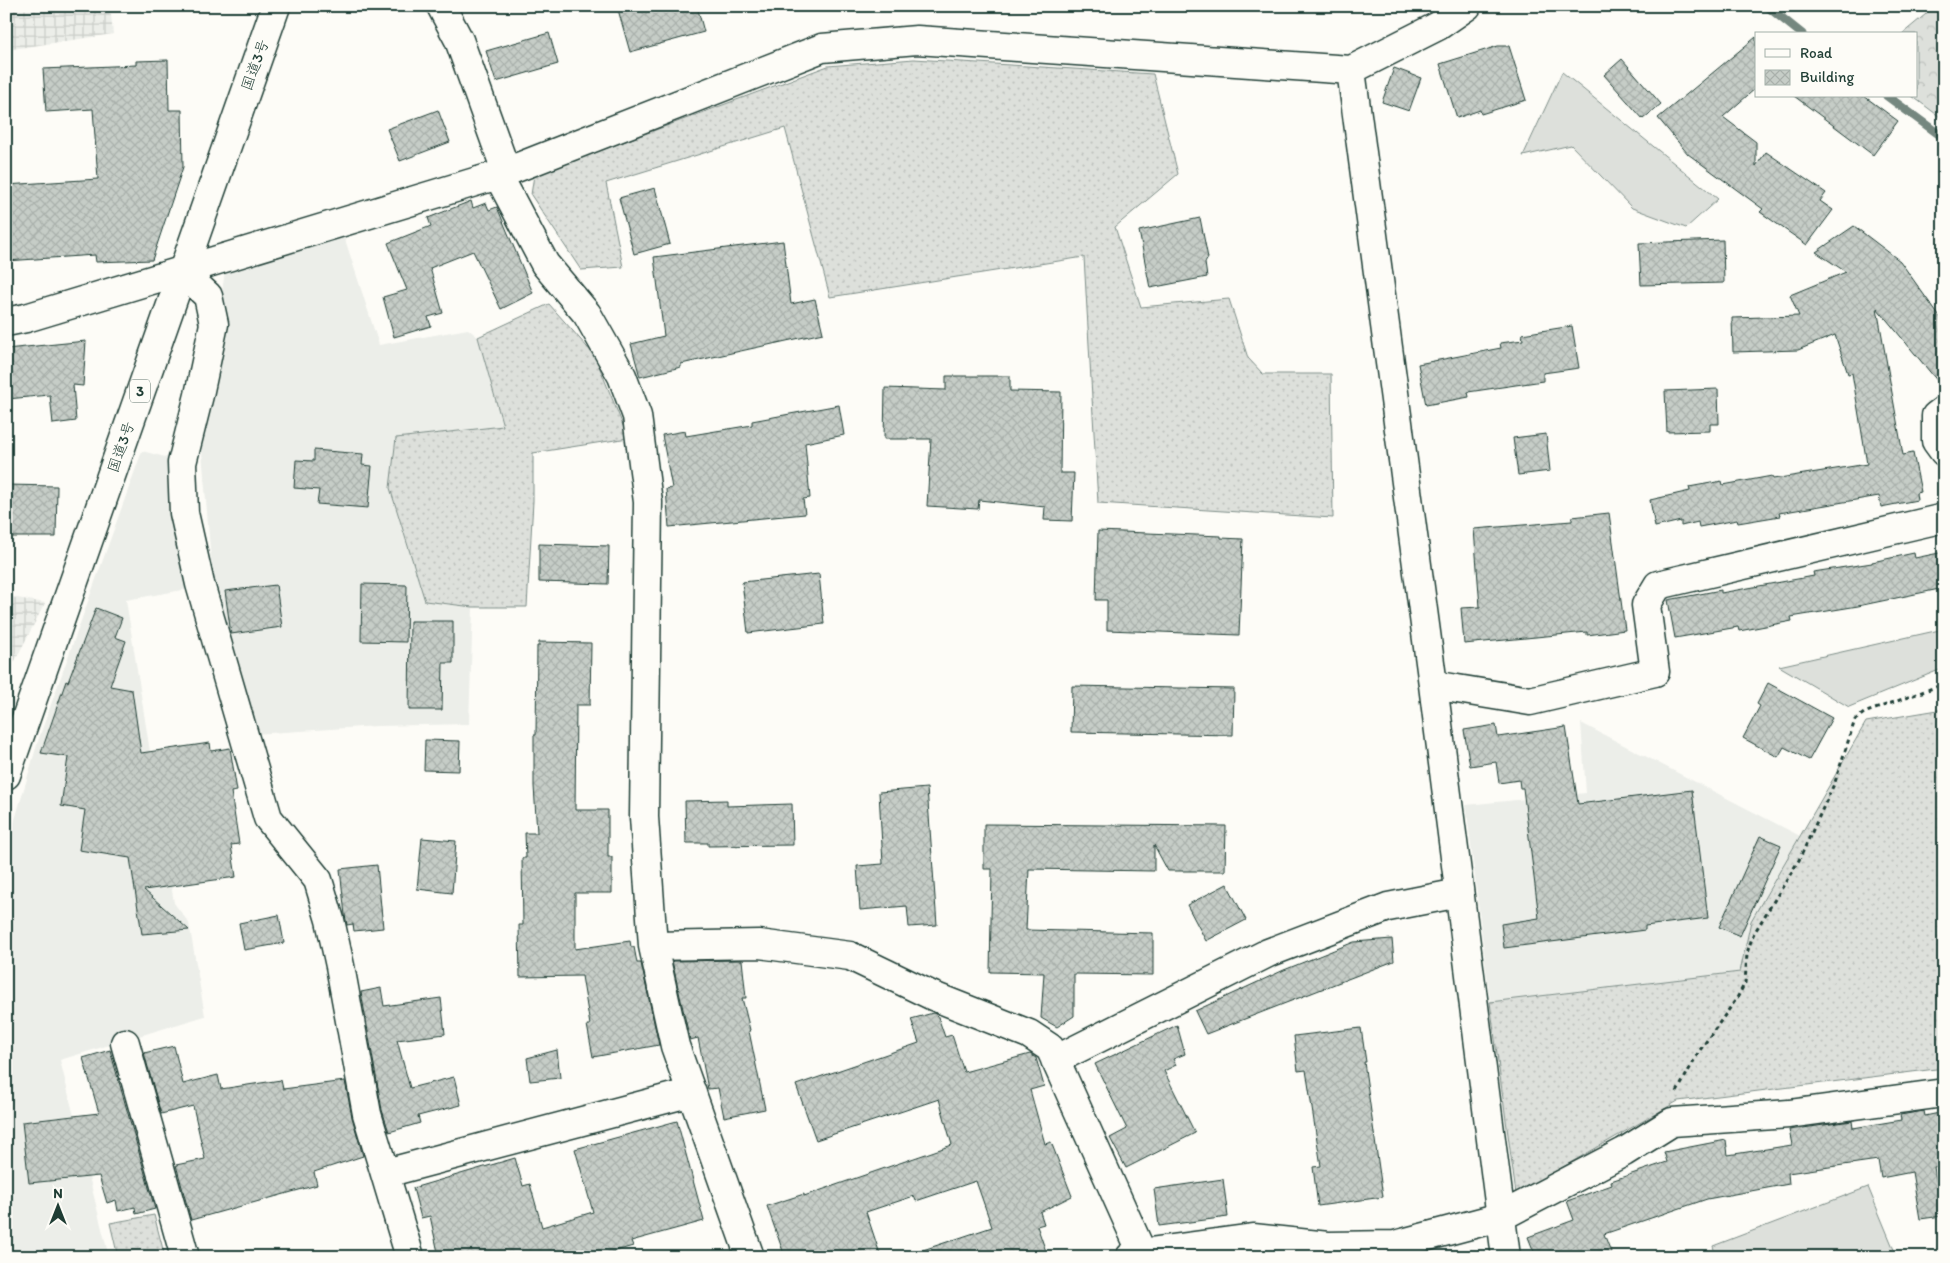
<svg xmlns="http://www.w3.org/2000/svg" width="1950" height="1263" font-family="Itim,'Klee One',sans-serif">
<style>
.built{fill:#eceee9}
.industrial{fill:url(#industrial-grid)}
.grass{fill:url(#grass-dots);stroke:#7e8e88}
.forest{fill:url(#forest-crowns);stroke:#7e8e88}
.garden{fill:#dde0db;stroke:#7e8e88}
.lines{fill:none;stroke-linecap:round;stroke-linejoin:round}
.stream{stroke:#75877f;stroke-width:9}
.building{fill:url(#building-cross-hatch);stroke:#1f3d34}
.minor-casing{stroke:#1f3d34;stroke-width:31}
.highway-casing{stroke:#1f3d34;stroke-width:31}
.path{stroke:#1f3d34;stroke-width:3;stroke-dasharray:4 4;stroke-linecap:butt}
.minor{stroke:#fdfcf7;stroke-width:28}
.highway{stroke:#fdfcf7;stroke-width:28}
.labels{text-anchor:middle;stroke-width:4.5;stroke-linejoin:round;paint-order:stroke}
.shield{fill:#fdfcf7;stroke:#62766e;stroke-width:1}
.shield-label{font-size:14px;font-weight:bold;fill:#1f3d34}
.street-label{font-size:15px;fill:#1f3d34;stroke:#fdfcf7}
</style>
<defs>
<pattern id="industrial-grid" width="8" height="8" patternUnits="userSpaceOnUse" patternTransform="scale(1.25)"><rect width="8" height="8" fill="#eceee9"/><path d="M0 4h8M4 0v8" fill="none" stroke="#cacdc8"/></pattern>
<pattern id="grass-dots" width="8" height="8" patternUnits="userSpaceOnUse" patternTransform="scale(1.25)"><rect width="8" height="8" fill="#dde0db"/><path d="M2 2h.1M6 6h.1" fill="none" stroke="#bdc1bd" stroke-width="1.8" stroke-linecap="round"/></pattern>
<pattern id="forest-crowns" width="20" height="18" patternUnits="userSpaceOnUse" patternTransform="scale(1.25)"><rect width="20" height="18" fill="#dde0db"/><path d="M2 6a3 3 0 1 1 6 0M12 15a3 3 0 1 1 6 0" fill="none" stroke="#bdc1bd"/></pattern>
<pattern id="building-cross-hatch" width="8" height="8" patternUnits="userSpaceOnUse" patternTransform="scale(1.25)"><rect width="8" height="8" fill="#c6cdc7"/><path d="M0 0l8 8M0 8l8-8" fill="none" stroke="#aab1ac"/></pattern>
</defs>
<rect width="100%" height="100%" fill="#fdfcf7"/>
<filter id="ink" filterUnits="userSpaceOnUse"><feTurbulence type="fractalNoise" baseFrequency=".02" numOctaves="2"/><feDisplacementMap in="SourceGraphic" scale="10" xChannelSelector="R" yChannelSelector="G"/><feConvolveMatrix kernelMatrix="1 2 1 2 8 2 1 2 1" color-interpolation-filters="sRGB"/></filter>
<g filter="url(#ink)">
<!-- built -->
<path class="built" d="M342 230 379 345 468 329 478 337 503 427 396 438 425 600 473 607 469 724 377 726 254 734 213 585 201 440 225 271Z
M142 451 169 458 175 527 194 588 126 600 174 903 189 923 205 1016 60 1060 109 1257H6V850L39 738Z
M1581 723 1800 836 1751 921 1740 972 1490 1002 1466 805 1586 793Z"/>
<!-- industrial -->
<path class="industrial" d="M6 6H110L113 34 6 50Z
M6 596 45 603 6 678Z"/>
<!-- grass -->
<path class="grass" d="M914 59 1153 74 1178 174 1115 227 1141 307 1229 299 1248 358 1263 374H1331L1333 518 1098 503 1084 257 830 297 785 128 606 183 623 267 581 270 531 195 534 175 828 66Z
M549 304 595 356 628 438 533 453V501L527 607H473L425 601 390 488 396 438 503 426 478 337Z
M1944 709V1068L1678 1101 1516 1194 1490 1002 1740 972 1751 921 1866 722Z
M154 1215 165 1257H118L110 1223Z"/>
<!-- forest -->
<path class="forest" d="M1927 6H1944V120L1912 96H1916V34H1902L1926 14Z"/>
<!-- garden -->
<path class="garden" d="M1562 72 1718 199 1686 228 1632 208 1571 145 1523 156Z
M1944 629V668L1849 707 1779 666Z
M1868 1187 1897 1257H1716L1713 1246Z"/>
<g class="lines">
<!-- stream -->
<path class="stream" d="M1767 6 1802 34
M1887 96 1944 138"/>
</g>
<!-- building -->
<path class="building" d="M617 6H697L704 32 630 52Z
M549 33 558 64 496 82 486 51Z
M1756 37V88L1723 117 1756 142V166L1766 152 1826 193 1820 201 1833 210 1807 245 1760 212 1763 209 1688 154 1658 118Z
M1498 46H1509L1526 100 1481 114 1480 110 1457 118 1440 64Z
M1622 59 1661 104 1643 119 1604 75Z
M168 60 169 110H182L183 167 152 260 96 262 95 255 6 261V185L98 179 93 109 46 112 43 69 136 65V61Z
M1394 68 1421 78 1409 111 1382 102Z
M1794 96H1864L1898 121 1873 155Z
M438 110 450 142 400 161 387 129Z
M655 188 670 244 634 254 619 198Z
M471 201 473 208 486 203 489 210 497 207 533 293 501 309 473 251 430 268 443 313 428 317 431 326 394 337 383 297 407 290 388 243 431 226 428 218Z
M1200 218 1208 258 1205 263 1207 277 1150 288 1139 231Z
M1854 226 1900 261 1944 323V389L1877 308 1903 455 1913 453 1921 492 1916 493 1917 500 1881 507 1879 496 1779 513 1780 516 1738 523 1737 520 1699 527 1698 522 1681 526V521L1655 527 1650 500 1690 491 1689 487 1722 481 1723 485 1772 476 1773 479 1867 464 1852 373 1848 374 1835 335 1798 350 1733 352 1732 318 1799 316 1790 295 1846 272 1816 252Z
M1723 240 1724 283 1641 285 1639 243Z
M783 241 791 304 815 299 823 333 681 364V367L640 377 631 344 664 336 654 257Z
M1572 326 1579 368 1543 373V381L1468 392 1469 397 1426 405 1418 364 1501 348 1500 343 1523 340 1522 334Z
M86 341 83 386 73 385 76 421 53 424 50 395 7 399 6 349Z
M946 376H1010V391L1061 392 1060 473H1074L1072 521 1044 520 1045 507 979 500 978 509 927 506 931 439H884L885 388 946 390Z
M1718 389 1719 424H1710V431L1667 432 1665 391Z
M839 405 844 435 805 443 810 498 803 499 805 514 669 527 666 489 672 488 662 435 685 431 686 436 752 425V421Z
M1546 434 1550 471 1518 475 1513 438Z
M314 450 363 454 362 465 372 466 368 508 317 504 319 490 294 488 296 460 314 461Z
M6 485 57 486 56 537H6Z
M1609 513 1625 630 1587 635V632L1464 644 1461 608 1480 607 1474 529 1572 521V517Z
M1098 531 1221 536V538L1243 539 1239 635 1107 630V600H1096Z
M539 544 609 546 608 584 539 582Z
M1944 552V588L1858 606 1791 617 1792 621 1739 631 1738 627 1675 638 1668 600 1721 590V593L1814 576 1813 572 1872 563V562L1914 553 1915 558Z
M819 574 824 624 748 633 742 582Z
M362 584 407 585 406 642 361 641Z
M276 585 282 627 231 634 225 591Z
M96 608 122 618 115 637 126 641 110 686 132 690 141 753 210 743 211 751 230 748 237 791 231 792 239 844 231 845 236 877 144 890 189 930 142 934 130 858 79 850 85 810 61 806 68 757 41 753 66 681 68 682Z
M410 621H453V663H443L442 710H409Z
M539 642 591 643 590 705H576L575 810H608V857H612V893H575V949L630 941 631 947H634L637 963H641L659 1045 593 1057 587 1025H590L582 976 520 977 519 925H523L522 858H526L525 833H537L534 786V735H536L537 646H539Z
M1768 683 1832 718 1809 760 1784 747 1778 757 1743 738 1760 706 1757 704Z
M1072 686 1234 689 1233 735 1071 732Z
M1496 725 1498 737 1566 727 1578 804 1692 790 1708 918 1645 926V930L1504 948 1501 924 1539 918 1523 788H1520L1519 780 1499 783 1496 762 1470 766 1464 730Z
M425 740 460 741 459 771 424 770Z
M927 788 937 925 909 927 907 906 860 910 857 866 883 864 879 792Z
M727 800V806L792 804 793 845 708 846V843H686L685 801Z
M984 824 1226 826 1225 871H1168L1154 845V871L1029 869 1026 930 1153 933V975L1074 974V1016L1057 1027 1041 1018 1044 973 990 972 992 869H984Z
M1760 836 1781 845 1740 936 1719 927Z
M422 838 456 841 452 893 417 889Z
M377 865 383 928 354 931 353 924 347 925 345 915 340 869Z
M1227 884 1246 920 1206 941 1187 905Z
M279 915 284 943 244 950 239 923Z
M1392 939 1394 961 1206 1034 1195 1011 1284 970 1354 942Z
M742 960 746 998H742L750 1030 749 1031 765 1109 724 1117 718 1088 708 1089 698 1038 690 1040 672 961Z
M381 988 384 1006 441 998 445 1034 397 1040 410 1088 454 1077 461 1105 418 1116 420 1123 389 1132 382 1110 361 992Z
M933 1013 937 1014 945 1037 952 1035 964 1072 1030 1054 1036 1058 1044 1086 1030 1090 1045 1144 1051 1142 1072 1196 1040 1212 1044 1224 1037 1226 1048 1257H917V1252L992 1227 976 1181 916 1201 914 1196 866 1212 881 1257H785L767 1206 804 1194V1196L952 1145 939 1099 816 1140 796 1085 919 1043 911 1019Z
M1177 1025 1185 1054 1173 1059 1176 1065 1164 1071 1195 1133 1126 1168 1110 1138 1127 1129 1095 1064Z
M1361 1028 1366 1062H1364L1383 1197 1318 1206 1313 1167 1321 1166 1306 1070 1298 1071 1294 1036Z
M174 1046 183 1084 218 1075 221 1089 281 1080 283 1089 345 1081 352 1117 363 1156 314 1172 317 1185 191 1220 176 1165 205 1159 193 1106 161 1114 144 1053Z
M110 1050 155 1209 136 1214 135 1207 118 1211 116 1200 107 1203 99 1176 29 1183 22 1122 99 1113 83 1058Z
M557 1050 560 1078 530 1081 527 1058Z
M1924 1111 1925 1116 1944 1112V1165L1934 1167 1942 1216 1920 1219 1912 1172 1881 1178 1878 1160 1788 1173 1789 1184 1707 1199 1604 1234 1613 1257H1536L1528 1237 1574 1220 1567 1201 1612 1185 1611 1181 1667 1162 1664 1152 1726 1140 1728 1155 1792 1145 1789 1130 1852 1121 1853 1128 1901 1120 1900 1115Z
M677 1121 704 1221 631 1241 633 1246 595 1257H439L430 1216 421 1218 413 1188 515 1158 523 1186 530 1184 542 1227 593 1212 575 1149Z
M1223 1179 1228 1217 1159 1226 1154 1189Z"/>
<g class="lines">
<defs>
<path id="minor" d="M441 6 459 40 506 171
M1351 70 1433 685 1506 1257
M498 175 545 264 587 314 622 376 637 416 648 502 644 817 653 946 675 1046 750 1257
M182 272 208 296 214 324 199 395 182 463 184 513 200 584 268 818 318 880 330 920 340 966 367 1114 410 1257
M6 322 26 318 498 175 822 48 917 40 1351 70 1438 26 1467 6
M1944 410 1936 416V441L1944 452
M1433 685 1530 701 1655 672 1646 605 1658 585 1944 518
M653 946 759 944 850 956 933 996 1029 1034 1050 1048 1142 1253
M125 1043 185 1257
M1055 1060 1268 953 1388 907 1459 893
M386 1173 692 1092
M1130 1257 1142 1253 1253 1238 1328 1246 1395 1245 1500 1217 1624 1152 1672 1122 1789 1114 1944 1093"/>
<path id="highway" d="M6 775 276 6"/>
</defs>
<!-- minor casing -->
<use href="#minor" class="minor-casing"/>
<!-- highway casing -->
<use href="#highway" class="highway-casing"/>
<!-- path -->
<path class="path" d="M1677 1092 1698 1053 1737 998 1745 983 1747 953 1753 935 1799 860 1835 782 1855 720 1864 713 1944 684"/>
<!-- minor -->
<use href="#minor" class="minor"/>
<!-- highway -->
<use href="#highway" class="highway"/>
</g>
</g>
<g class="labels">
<!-- shield labels -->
<rect class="shield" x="130" y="379.5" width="20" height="23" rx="4"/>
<g class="shield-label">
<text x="140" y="396">3</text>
</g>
<!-- street labels -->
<g class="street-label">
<text transform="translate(255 65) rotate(-70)" y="5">国道3号</text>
<text transform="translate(121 447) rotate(-71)" y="5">国道3号</text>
</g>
</g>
<!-- margin -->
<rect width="1950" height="1263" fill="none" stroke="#fdfcf7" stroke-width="25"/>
<rect x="12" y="12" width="1925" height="1238" fill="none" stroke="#1f3d34" stroke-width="2" filter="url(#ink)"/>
<!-- legend -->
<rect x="1755" y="32" width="162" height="65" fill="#fdfcf7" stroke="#a4b0a9"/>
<rect x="1765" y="49" width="25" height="8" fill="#fdfcf7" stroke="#a4b0a9"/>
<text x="1800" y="58" font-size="15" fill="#1f3d34">Road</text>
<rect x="1765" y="70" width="25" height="15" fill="url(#building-cross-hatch)" stroke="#a4b0a9"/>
<text x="1800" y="82" font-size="15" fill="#1f3d34">Building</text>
<!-- north arrow -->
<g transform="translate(58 1206)" stroke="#fdfcf7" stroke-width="4" paint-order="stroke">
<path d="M0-4L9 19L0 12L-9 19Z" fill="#1f3d34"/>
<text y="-8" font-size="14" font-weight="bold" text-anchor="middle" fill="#1f3d34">N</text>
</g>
</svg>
